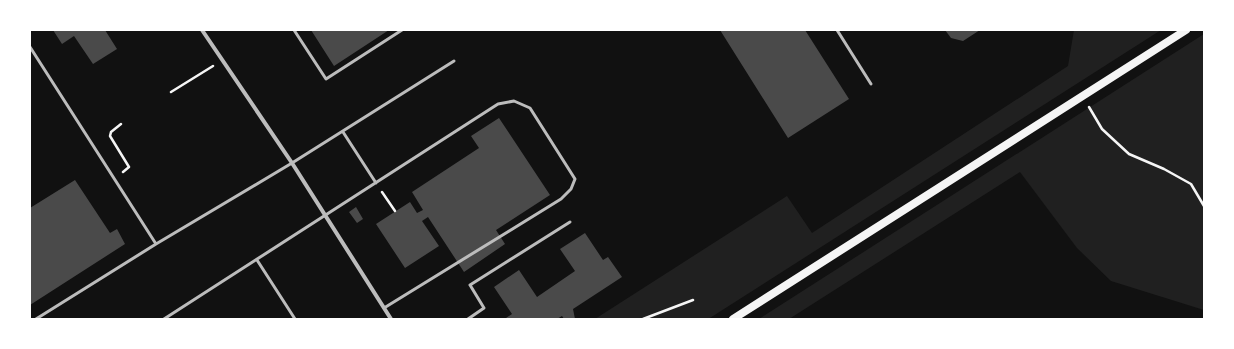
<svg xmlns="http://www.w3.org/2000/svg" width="1234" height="349" font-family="Inter,sans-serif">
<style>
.green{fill:#202020}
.building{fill:#4a4a4a}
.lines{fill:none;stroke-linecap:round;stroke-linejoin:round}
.path{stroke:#f5f5f5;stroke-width:2.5}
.service{stroke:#bcbcbc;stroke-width:3}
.minor{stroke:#bcbcbc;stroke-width:4}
.secondary{stroke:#f5f5f5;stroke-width:8}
</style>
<rect width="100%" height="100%" fill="#111"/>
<!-- green -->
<path class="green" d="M1074 30H1161L713 316 708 319H595L787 196 812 233 1068 66Z
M1204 34V310L1111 281 1077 248 1020 172 789 319H759Z"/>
<!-- building -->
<path class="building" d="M53 30H105L117 49 93 64 74 36 62 44Z
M311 30H389L334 66Z
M720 30H805L849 99 788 138Z
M945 30H980L963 41 951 38Z
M499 118 550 195 496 230 505 244 464 272 428 217 422 221 439 246 405 268 376 224 410 202 417 213 423 210 412 192 479 148 471 136Z
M75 180 110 233 117 229 125 244 30 305V208Z
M356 207 363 219 357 223 349 212Z
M585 233 603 260 608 257 622 277 573 309 575 319H564L562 316 557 319H507L506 318 512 314 494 287 519 270 537 297 575 271 560 249Z"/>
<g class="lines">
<!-- path -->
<path class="path" d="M171 92 213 66
M1089 107 1102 129 1129 154 1164 169 1191 184 1204 206
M121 124 111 132 110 136 129 167 123 172
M382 192 395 211
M643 319 693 300"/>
<!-- service -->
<path class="service" d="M294 30 326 79 402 30
M837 30 871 84
M30 47 156 244 36 319
M343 132 376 183
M156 244 292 163 454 61
M257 260 295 319
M164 319 498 104 514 101 530 108 575 179 571 189 561 199 384 308
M468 319 484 308 470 285 570 222"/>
<!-- minor -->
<path class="minor" d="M202 30 292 163 391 319"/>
<!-- secondary -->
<path class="secondary" d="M733 319 1186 30"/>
</g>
<!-- border -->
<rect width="1234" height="349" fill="none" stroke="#ffffff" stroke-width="62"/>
</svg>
